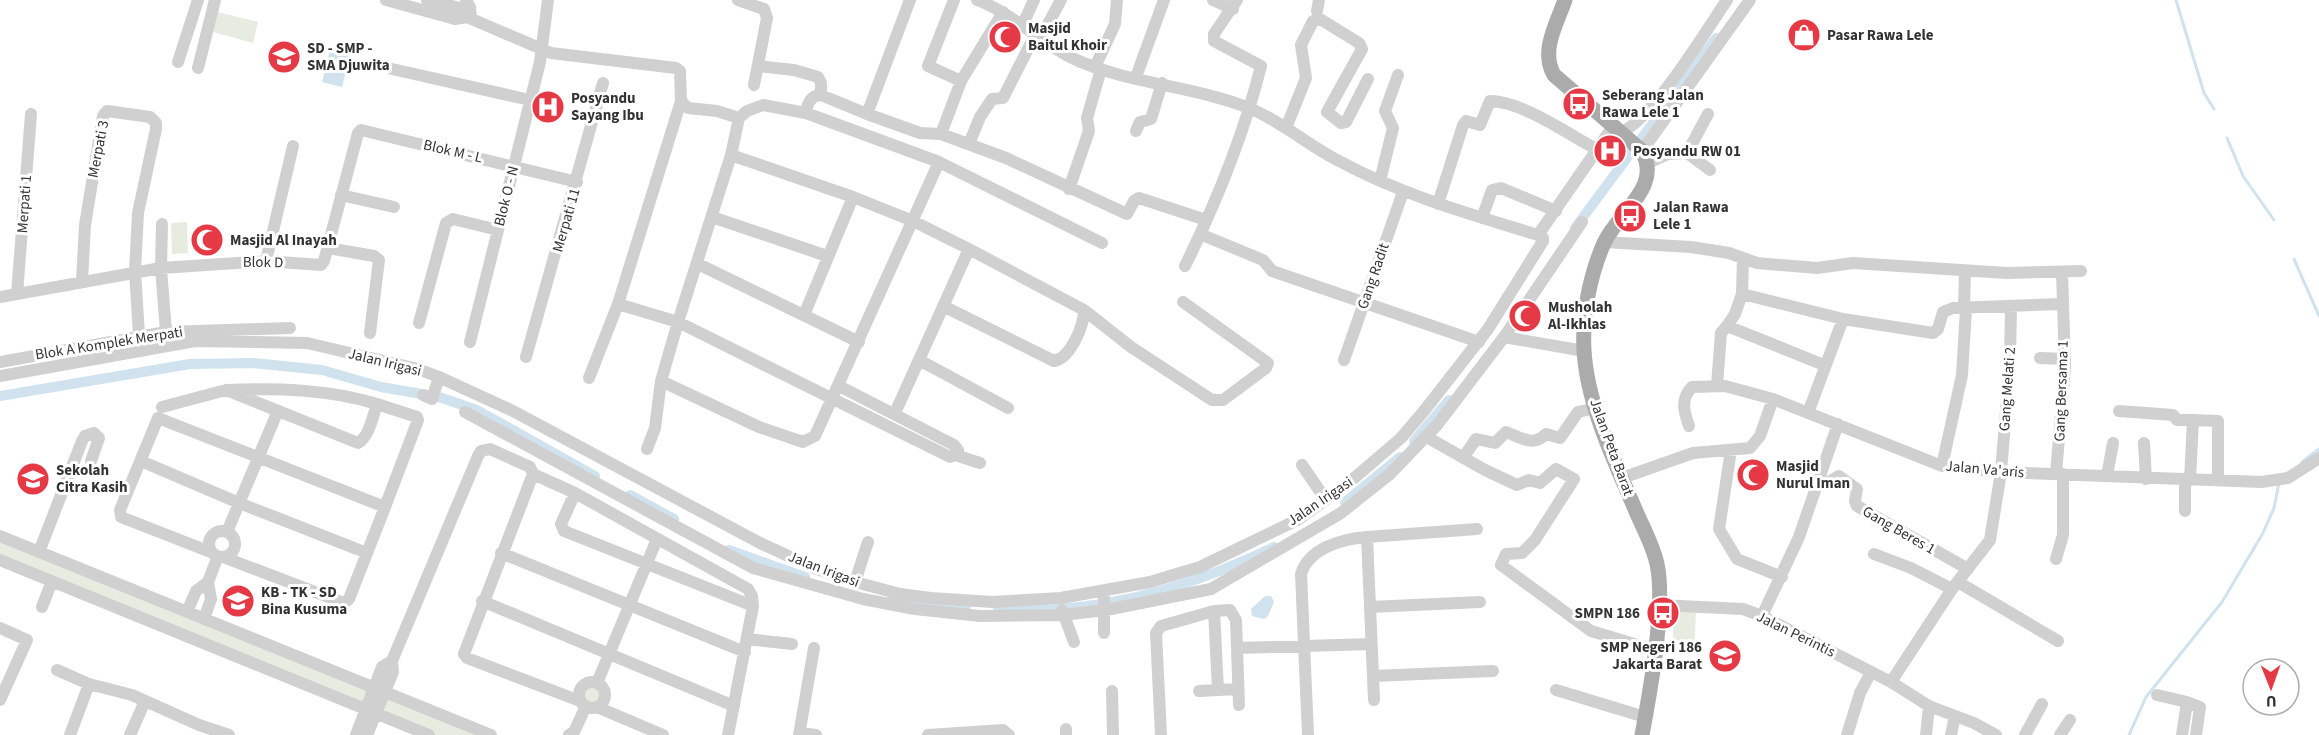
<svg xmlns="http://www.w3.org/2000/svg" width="2319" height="735" font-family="'Source Sans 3',sans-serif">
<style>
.green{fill:#e6ecdf}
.water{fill:#cfe2ee}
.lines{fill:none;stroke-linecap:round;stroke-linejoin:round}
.stream{stroke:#cfe2ee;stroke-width:3}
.canal{stroke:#cfe2ee;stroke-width:10}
.minor{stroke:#d0d0d0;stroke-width:12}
.major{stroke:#ababab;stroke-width:15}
.labels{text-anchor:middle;stroke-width:6;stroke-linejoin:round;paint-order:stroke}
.poi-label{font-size:15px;font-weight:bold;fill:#333;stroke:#fff;text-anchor:start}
.street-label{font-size:15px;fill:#333;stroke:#fff}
</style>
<rect width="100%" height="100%" fill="#fff"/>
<!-- green -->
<path class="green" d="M218 12 258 22 253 43 213 32Z
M187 222 188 253 172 254 171 223Z
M0 537 491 735H431L0 560Z
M1674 611 1696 612 1694 653H1672Z
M580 694a12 12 0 1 1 24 0a12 12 0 1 1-24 0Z"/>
<!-- water -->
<path class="water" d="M331 45 351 50 342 87 322 82Z
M1265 596H1271L1274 602 1268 616 1264 619 1252 616 1251 609Z"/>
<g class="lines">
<!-- stream -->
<path class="stream" d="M2176 0 2204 93 2214 109
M2227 138 2243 176 2274 220
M2294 259 2319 316
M2302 462 2319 449
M2129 735 2146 697 2222 602 2263 533 2274 508 2279 483"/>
<!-- canal -->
<path class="canal" d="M1575 228 1716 38
M0 396 190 364 253 363 322 370 381 387 439 397 477 410 595 476
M1414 441 1449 400
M630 495 674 519
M1345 502 1400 457
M729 550 805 577
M892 599 930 605 966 606
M997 606C1017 607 1037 611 1057 609 1133 604 1206 580 1274 547"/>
<!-- minor -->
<path class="minor" d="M386 0 455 19 467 17
M427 0 460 8 467 17 551 53 676 68 680 71 681 101 618 304 589 378
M466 0 470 7 471 19
M738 0 764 9 767 18 754 85
M954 0 928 66 961 81
M977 0C1012 13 1037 40 1070 57 1126 84 1191 85 1249 108 1281 121 1308 145 1339 161 1402 195 1470 214 1538 235
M1213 0 1233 9
M1317 11 1319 0
M1023 24 1034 0
M1041 37 1061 0
M178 62 198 0
M758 66 794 70 818 77 821 83V95
M1095 67 1115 24 1117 0
M198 68 215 0
M392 69 530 100
M1136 77 1164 0
M681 101 688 108 717 111 739 118
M806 113C807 104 811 95 821 95L867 114 910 0
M867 114 920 133 941 134 1006 158 1127 214 1134 201 1139 198 1206 220
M1286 128 1306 78 1301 45 1313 21 1320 19 1359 43 1362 49 1327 112 1341 123 1346 122 1368 79
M1136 131 1140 122 1151 119 1162 83
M1622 132C1654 117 1705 32 1727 0
M941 134 961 81 1003 12
M969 144 980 117 992 99 1003 98 1036 33
M1642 151 1750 0
M1687 153 1708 114
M731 155 853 197 913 221 969 249 1084 310 1131 347 1212 400H1223L1266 368 1268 363 1183 302
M1648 163 1668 154 1687 153 1710 170
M1380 181 1393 128 1385 111 1398 75
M1069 189 1089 131 1087 118 1101 69
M341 195 394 207
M1438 204 1463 125 1466 121 1480 125 1490 101C1522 101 1569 135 1598 150
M712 217 827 256
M1482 218 1492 190 1501 188 1556 211
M162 224 161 268 166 332
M1200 234 1263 260 1272 271 1479 342
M1538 235 1614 125
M1604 242 1691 247 1729 253 1757 263 1817 268 1853 263 2007 273 2081 271
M328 248 374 256 379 260 370 333
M1743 259 1742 294 1843 319 1933 333 1938 329 1943 312 1953 308 2061 304
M266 261 293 146
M698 264 859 342
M1185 266C1216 203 1244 134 1261 66L1214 41V34L1237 0
M82 281 85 225 103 116 107 111 150 117 156 123V129L138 213 135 271 139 335
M17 294 31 114
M0 297 161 268 266 261 321 265 324 261 358 133 361 130 577 182
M618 304 678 322 950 457 955 455 980 463
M943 306 1054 361C1071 358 1084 325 1084 310
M1964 309 1965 271
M804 315 853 197
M419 323 446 223 453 219 498 230
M1727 326 1735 314 1742 294
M1504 337 1584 351
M470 342 540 62 548 0
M526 357 603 83
M2040 358 2065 359
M919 360 1008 408
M1344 360 1403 192
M0 362 166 332 290 328
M0 376 195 341 307 343 418 369 439 377 513 411 760 543 814 568 855 582 900 594 931 598 992 602 1061 598 1150 582 1200 567 1299 519 1346 485 1401 438 1424 411 1488 329 1543 241V238L1538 235
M661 381 759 427 803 442 815 436 939 162
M1717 385 1721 333 1727 326 1824 365
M839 386 954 445 958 450 955 455
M423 395 432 399 439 377
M162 407 226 390 358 443C369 437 373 416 377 404 328 389 276 388 226 390
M2119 411 2173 415 2177 420H2193L2190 480
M465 412 753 568 863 599 915 609 980 616 1062 615 1106 610 1211 589 1341 513 1390 474 1437 425 1504 337 1582 222
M895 413 969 249
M1808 413 1843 319
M2193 420 2218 421V479
M1689 426C1684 412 1680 399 1692 387L1725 386 1773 399 1942 466 2001 472 2262 482 2288 478 2319 458
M1429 435 1432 440 1485 470 1517 485 1529 480 1540 483 1556 469 1574 479 1535 540 1522 553 1506 554 1501 565 1591 631 1654 650
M2144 443 2146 479
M647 449 655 428 661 381 678 322 731 155 739 118 747 111 763 105 806 113 939 162 1102 243
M1731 450 1719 529 1737 559 1782 577
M1463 458 1476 439 1495 443 1506 432C1522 438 1533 447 1546 434L1560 438 1578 412 1596 408
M141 461 239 503 367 553
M1302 465 1326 500
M1942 466 1962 375 1966 309
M533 474 464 654 467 658 580 701
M2056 474 2065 366 2062 272
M2107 476 2113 443
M1622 478 1693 453 1750 448 1760 436 1773 399
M1816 485H1824L1839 476 1857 489 1855 501 1857 506 1968 569
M575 493 561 524 564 531 753 606
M2185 511V480
M209 544a13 13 0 1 1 26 0a13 13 0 1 1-26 0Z
M227 532 277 413
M0 536 491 735
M39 552 82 441 85 436 94 433 99 438 91 461
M213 553 121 517 120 510 158 418 385 507 418 420 417 417 377 404
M501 553 745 652
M1874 554 1911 568 1952 589
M223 557 344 603 349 599 385 507
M2056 559 2063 535V474
M0 560 429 735
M855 582 868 542
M1958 582 2058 641
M1104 592V633
M482 601 734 706
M1659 605 1743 609 1762 616 1891 682 1929 706 1974 723 1996 735
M42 607 52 581
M1370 607 1480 602
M1062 610 1074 642
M1214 611 1218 690
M187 612 196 591 208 582
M1762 616 1799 537 1838 424
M204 619 211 599 208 582 218 556
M0 628 27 640 0 700
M747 639 792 644
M1237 648 1371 644
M57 670 89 684 132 695 199 725 229 735
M1373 676 1493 671
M579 695a13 13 0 1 1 26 0a13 13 0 1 1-26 0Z
M1891 682 1952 589 1990 540 2001 472 2010 362 2011 307
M597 683 657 539
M1556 690 1645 717
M1112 691 1113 735
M1199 691 1238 689
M2157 695 2187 702 2182 735
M1374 700 1367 537 1477 529
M2187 702 2200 707 2196 735
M597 707 663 735
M1066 729V735
M800 733 816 735
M70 735 89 684
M130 735 145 701
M356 735 382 667 392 661
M367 735 393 672 392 661 478 456 481 451 490 449 530 467 533 474 575 493 748 589 752 596 753 606 728 735
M569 735 574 732 586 706
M799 735 814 648
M928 735 1003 730 1009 735
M1161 735 1156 633 1161 626 1214 611 1230 610 1236 620 1239 705
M1308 735 1301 574C1309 548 1342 539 1367 537
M1847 735 1860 693 1871 672
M1926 735 1929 706
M1951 735 1955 716
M2025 735 2042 704
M2060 735 2070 720"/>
<!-- major -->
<path class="major" d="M1565 0C1557 23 1540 51 1554 75L1641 150C1664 186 1618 212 1604 243 1590 275 1582 315 1584 350 1587 404 1614 460 1635 509 1642 526 1653 545 1657 564 1666 605 1650 692 1642 735"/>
</g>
<!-- icons -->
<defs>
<symbol id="shop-disc" viewBox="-11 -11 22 22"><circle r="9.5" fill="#e63946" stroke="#fff"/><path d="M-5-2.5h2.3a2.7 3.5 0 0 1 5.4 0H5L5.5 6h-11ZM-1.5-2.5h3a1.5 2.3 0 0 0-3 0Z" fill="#fff"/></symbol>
<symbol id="mosque-disc" viewBox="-11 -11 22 22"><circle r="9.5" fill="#e63946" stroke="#fff"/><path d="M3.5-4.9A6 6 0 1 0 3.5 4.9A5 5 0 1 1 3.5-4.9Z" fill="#fff"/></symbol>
<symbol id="school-disc" viewBox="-11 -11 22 22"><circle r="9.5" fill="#e63946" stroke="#fff"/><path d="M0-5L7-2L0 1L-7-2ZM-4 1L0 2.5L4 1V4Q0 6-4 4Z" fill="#fff"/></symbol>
<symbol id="bus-disc" viewBox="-11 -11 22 22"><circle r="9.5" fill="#e63946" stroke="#fff"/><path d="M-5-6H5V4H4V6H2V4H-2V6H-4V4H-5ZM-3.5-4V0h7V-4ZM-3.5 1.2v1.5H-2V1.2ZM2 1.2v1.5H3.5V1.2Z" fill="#fff"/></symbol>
<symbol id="hospital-disc" viewBox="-11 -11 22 22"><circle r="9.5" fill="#e63946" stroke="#fff"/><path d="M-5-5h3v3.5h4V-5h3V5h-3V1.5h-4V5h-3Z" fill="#fff"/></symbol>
</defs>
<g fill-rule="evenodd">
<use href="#shop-disc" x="1785" y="16" width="38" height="38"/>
<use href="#mosque-disc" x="986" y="18" width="38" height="38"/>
<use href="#school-disc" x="265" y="38" width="38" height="38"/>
<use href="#bus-disc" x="1560" y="85" width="38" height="38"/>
<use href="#hospital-disc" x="529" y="88" width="38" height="38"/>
<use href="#hospital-disc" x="1591" y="132" width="38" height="38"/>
<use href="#bus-disc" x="1611" y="197" width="38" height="38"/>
<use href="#mosque-disc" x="188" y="221" width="38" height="38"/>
<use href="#mosque-disc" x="1506" y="297" width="38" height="38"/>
<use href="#mosque-disc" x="1734" y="456" width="38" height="38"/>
<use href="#school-disc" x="14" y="460" width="38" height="38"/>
<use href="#school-disc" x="219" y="582" width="38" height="38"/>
<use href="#bus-disc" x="1644" y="594" width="38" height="38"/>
<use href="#school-disc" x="1706" y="637" width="38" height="38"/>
</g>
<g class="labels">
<!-- poi labels -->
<g class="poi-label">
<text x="1028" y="33">Masjid<tspan x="1028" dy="17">Baitul Khoir</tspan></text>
<text x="1827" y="40">Pasar Rawa Lele</text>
<text x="307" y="53">SD - SMP -<tspan x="307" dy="17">SMA Djuwita</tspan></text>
<text x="1602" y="100">Seberang Jalan<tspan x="1602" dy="17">Rawa Lele 1</tspan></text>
<text x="571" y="103">Posyandu<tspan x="571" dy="17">Sayang Ibu</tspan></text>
<text x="1633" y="156">Posyandu RW 01</text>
<text x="1653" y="212">Jalan Rawa<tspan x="1653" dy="17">Lele 1</tspan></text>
<text x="230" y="245">Masjid Al Inayah</text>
<text x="1548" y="312">Musholah<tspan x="1548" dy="17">Al-Ikhlas</tspan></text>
<text x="1776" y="471">Masjid<tspan x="1776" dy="17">Nurul Iman</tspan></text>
<text x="56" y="475">Sekolah<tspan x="56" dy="17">Citra Kasih</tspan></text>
<text x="261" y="597">KB - TK - SD<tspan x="261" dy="17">Bina Kusuma</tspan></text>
<text x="1640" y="618" text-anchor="end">SMPN 186</text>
<text x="1702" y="652" text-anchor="end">SMP Negeri 186<tspan x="1702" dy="17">Jakarta Barat</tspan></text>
</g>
<!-- street labels -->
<g class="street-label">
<text transform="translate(98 149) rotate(-79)" y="5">Merpati 3</text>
<text transform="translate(453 151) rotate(13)" y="5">Blok M - L</text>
<text transform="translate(506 196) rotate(-76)" y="5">Blok O - N</text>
<text transform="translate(24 204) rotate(-86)" y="5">Merpati 1</text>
<text transform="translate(566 220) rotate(-74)" y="5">Merpati 11</text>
<text transform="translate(263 262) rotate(1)" y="5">Blok D</text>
<text transform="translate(1373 276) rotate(-71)" y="5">Gang Radit</text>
<text transform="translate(109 343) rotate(-9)" y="5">Blok A Komplek Merpati</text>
<text transform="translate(385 362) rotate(14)" y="5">Jalan Irigasi</text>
<text transform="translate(2007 389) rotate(-86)" y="5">Gang Melati 2</text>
<text transform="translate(2061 391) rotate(-88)" y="5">Gang Bersama 1</text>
<text transform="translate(1612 447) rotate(70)" y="5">Jalan Peta Barat</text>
<text transform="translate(1985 469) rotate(5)" y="5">Jalan Va'aris</text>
<text transform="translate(1320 501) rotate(-34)" y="5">Jalan Irigasi</text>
<text transform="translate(1899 530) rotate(30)" y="5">Gang Beres 1</text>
<text transform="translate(824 569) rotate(21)" y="5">Jalan Irigasi</text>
<text transform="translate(1796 634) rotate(26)" y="5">Jalan Perintis</text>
</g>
</g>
<!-- north arrow -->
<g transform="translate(2271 687) rotate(179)"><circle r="28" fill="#ffffff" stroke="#adadad" stroke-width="1.5"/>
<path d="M0-4.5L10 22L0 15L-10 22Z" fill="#e63946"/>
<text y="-9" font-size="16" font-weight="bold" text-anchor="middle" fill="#333333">U</text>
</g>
</svg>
